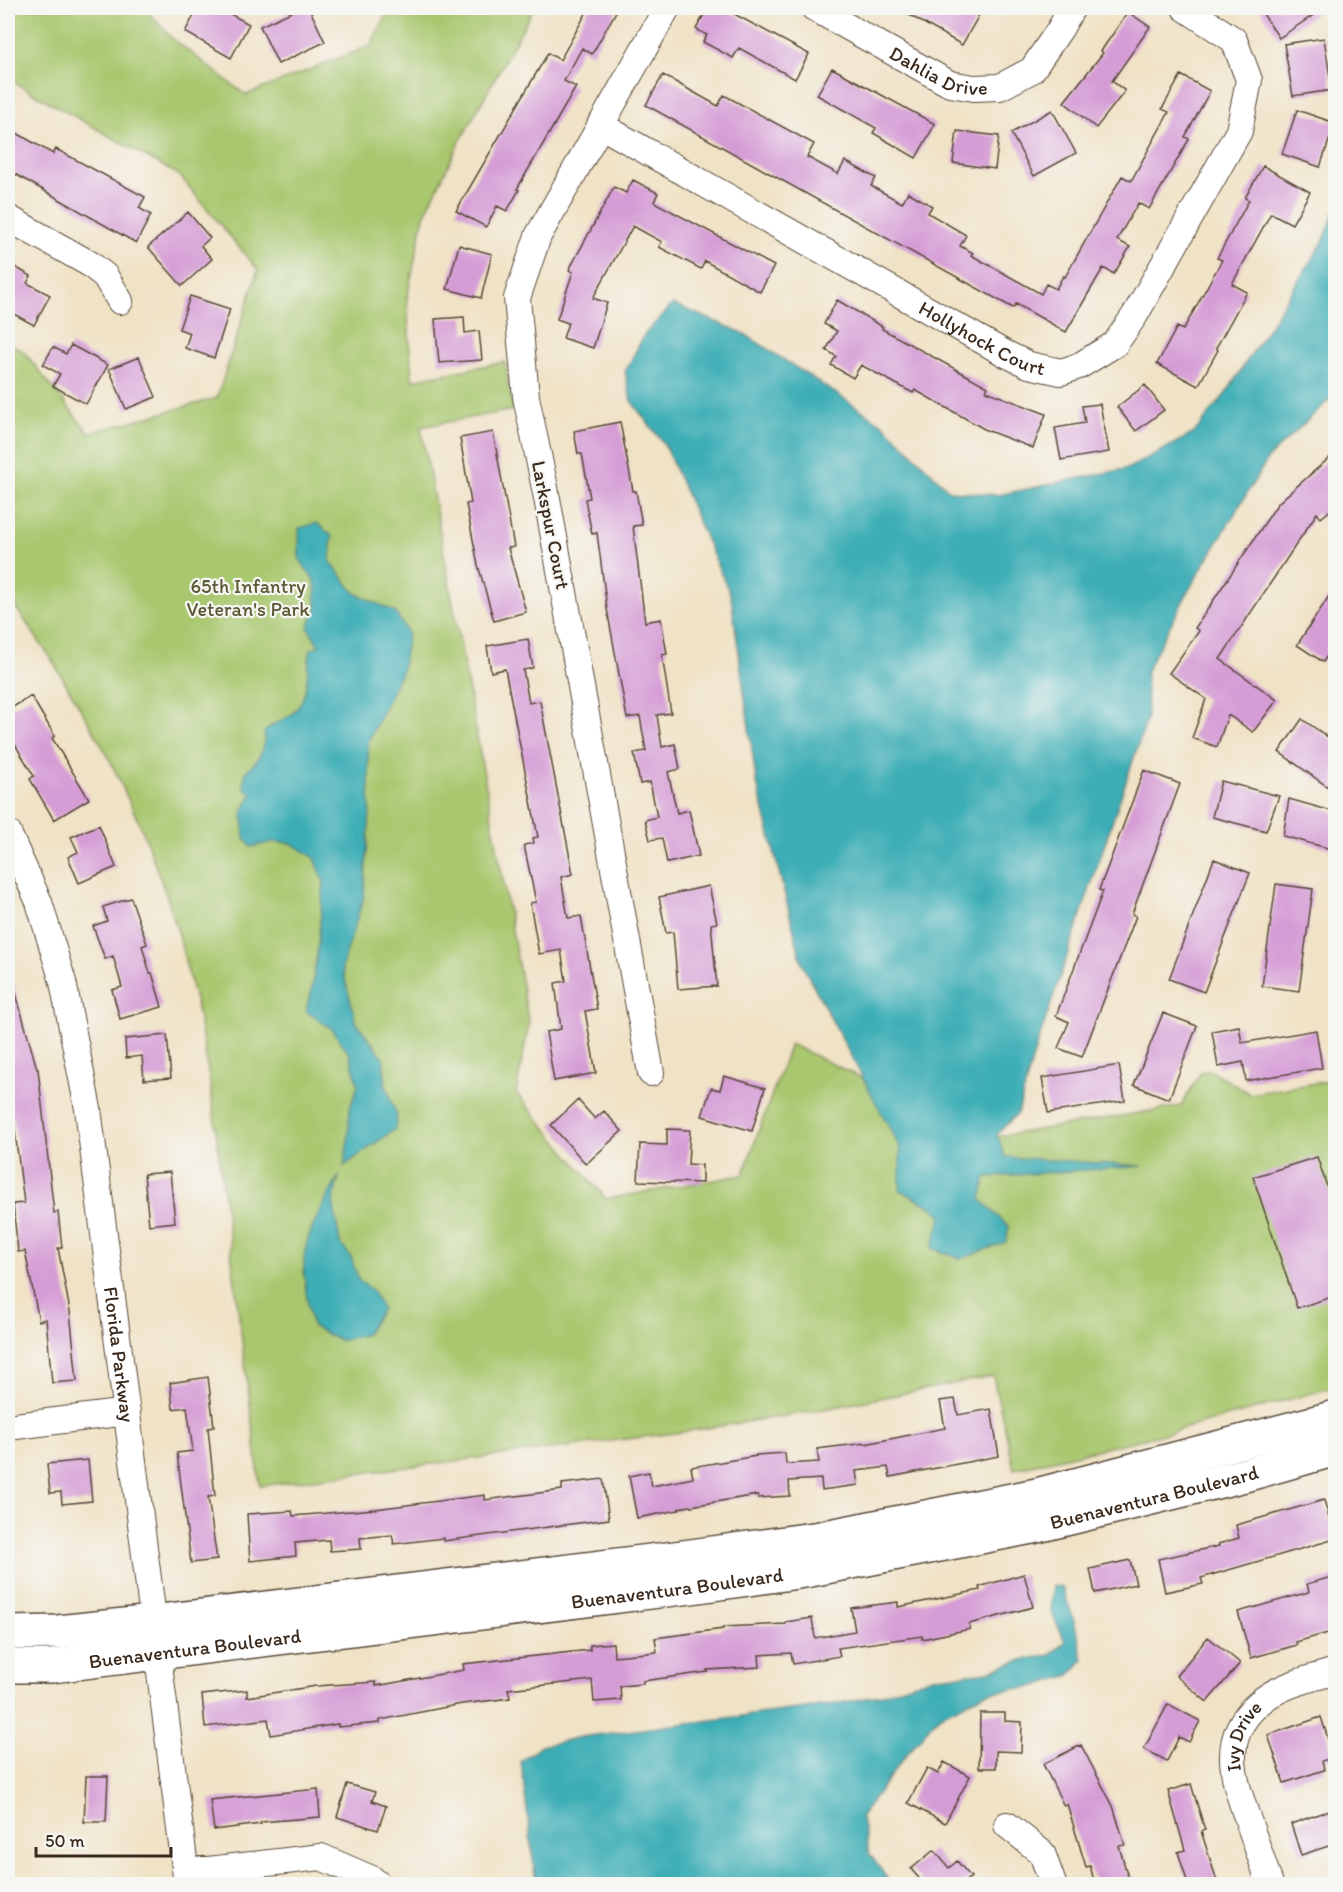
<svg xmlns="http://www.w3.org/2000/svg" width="1343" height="1892" font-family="Itim,sans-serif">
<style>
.green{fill:#a9c76e;stroke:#727846;stroke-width:1.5}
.water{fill:#3daeb6;stroke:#3c6c6a;stroke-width:1.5}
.building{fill:#d59dd5}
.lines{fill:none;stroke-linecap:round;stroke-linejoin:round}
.minor-casing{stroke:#564637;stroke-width:28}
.major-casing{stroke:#564637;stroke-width:36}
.minor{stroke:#fff;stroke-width:26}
.major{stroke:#fff;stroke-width:33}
.labels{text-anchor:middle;stroke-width:4.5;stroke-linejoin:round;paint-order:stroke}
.street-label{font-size:20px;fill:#3b2a1e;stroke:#f6f6f2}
.park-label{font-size:20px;fill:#5c5936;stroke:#f6f6f2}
</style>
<rect width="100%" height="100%" fill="#f6f6f2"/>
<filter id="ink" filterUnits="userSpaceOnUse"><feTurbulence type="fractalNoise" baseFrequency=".0167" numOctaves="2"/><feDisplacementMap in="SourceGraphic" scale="12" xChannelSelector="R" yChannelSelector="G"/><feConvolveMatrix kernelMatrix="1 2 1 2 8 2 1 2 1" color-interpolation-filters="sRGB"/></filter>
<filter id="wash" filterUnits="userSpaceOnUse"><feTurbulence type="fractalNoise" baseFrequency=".008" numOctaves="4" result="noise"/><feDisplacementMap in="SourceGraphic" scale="24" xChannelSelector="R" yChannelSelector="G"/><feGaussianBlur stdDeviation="1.35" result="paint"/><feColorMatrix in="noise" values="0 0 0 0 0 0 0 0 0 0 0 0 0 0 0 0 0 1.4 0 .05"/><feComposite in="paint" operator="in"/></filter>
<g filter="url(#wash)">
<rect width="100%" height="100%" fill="#f0e2c5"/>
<!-- green -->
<path class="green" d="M8 8H144L173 39 246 95 370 46 390 8H534L458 145 424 216 407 298 412 380 505 362 513 410 421 427 529 1024 516 1093 606 1199 743 1175 790 1044 988 1138 1181 1106 1201 1072 1210 1070 1250 1094 1335 1080V1387L1160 1435 1014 1469 993 1376 809 1412 682 1432 260 1486 210 1082 197 1008 179 936 168 900 142 829 108 756 54 663 8 596V342L24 352 89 433 217 398 258 270 179 175 8 79Z
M335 1873 349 1884H264Z"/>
<!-- water -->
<path class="water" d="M1335 211 1336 348 1331 353C1336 369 1337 383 1331 398L1269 457 1194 581 1146 671 1147 719 1033 1057 1018 1113 997 1134 1005 1157 1143 1166 986 1177 981 1200 1009 1227 1006 1242 961 1259 932 1248 942 1215 928 1205 900 1190V1148L802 964 756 779 731 596 664 444 631 401 625 372 644 335 673 304 743 333 883 424 950 491 998 495 1129 468 1194 433 1227 392 1323 242Z
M317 523 332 536 330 561 355 593 395 612 408 633 402 670 368 742 370 811 364 896 342 967 356 1022 383 1057 386 1086 397 1116 395 1129 344 1166 348 1140 350 1108 358 1085 350 1055 332 1029 307 1012V1005L311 994 317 954 324 882 315 858 291 843 274 842 251 847 244 836 243 811 252 794 244 788 245 772C258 762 266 750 264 733 271 722 286 721 294 712 310 695 306 669 311 649L319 646 308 627 316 609 315 582 299 558V528Z
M339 1176 333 1200 340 1243 351 1257 359 1281 372 1290 382 1309 366 1334 340 1341 312 1326C308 1305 300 1267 306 1247 312 1222 327 1199 339 1176Z
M1052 1586 1062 1588C1072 1612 1079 1635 1083 1660L1070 1675 1036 1686 986 1693 939 1716 905 1756 861 1816 869 1853 891 1884H536L521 1761 541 1746 581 1737 836 1704 880 1695 933 1677 982 1673 1022 1660 1050 1655 1065 1641 1051 1612Z"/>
<g id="blocks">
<!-- building -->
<path class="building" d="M198 8H219L249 24 231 58 185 32Z
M300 8H309L325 42 278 64 260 26Z
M589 8H618L592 54 582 48 564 81 576 87 517 189 519 190 507 211 497 206 486 227 456 211 548 53 560 60Z
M708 8H723L809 54 795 79 739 48 733 58 703 42 707 35 696 29Z
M897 8H966L979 15 962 45Z
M1259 8H1324L1279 38Z
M1128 12 1150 27 1112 81 1125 91 1096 128 1064 102 1103 53 1101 51Z
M1324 38 1332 90 1293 96 1284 44Z
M832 68 935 124 916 158 873 133 876 128 817 95Z
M663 75 718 106 724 95 814 144 807 157 838 174 845 161 876 178 871 186 902 203 908 192 932 206 928 213 966 235 960 246 973 253 971 255 1041 294 1046 284 1056 289 1063 276 1065 277 1122 176 1131 181 1169 112 1162 109 1181 75 1210 91 1185 137 1189 139 1149 209 1138 203 1117 240 1130 247 1114 274 1103 268 1066 332 1016 304 1013 308 646 105Z
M1052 110 1076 153 1034 176 1011 133Z
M1297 110 1335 123 1320 167 1282 154Z
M8 128 53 154 56 149 145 197 139 208 151 215 136 243 8 170Z
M957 131 999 136 995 169 953 163Z
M1263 166 1310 192 1292 224 1271 213 1232 284 1247 292 1216 348 1218 350 1198 386 1157 364 1177 327 1183 330 1222 260 1217 258 1249 200 1245 198Z
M633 180 658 193 654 202 774 266 760 292 705 261 701 269 659 247 662 242 633 226 593 298 607 303 593 348 563 338 568 323 557 319 573 272 569 270 614 187 626 193Z
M188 212 210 238 201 246 212 259 182 286 148 247Z
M459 245 492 254 481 298 447 289Z
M8 263 31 276 27 283 50 295 34 325 8 311Z
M190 296 230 309 214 358 185 348 190 333 179 329Z
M837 300 883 327 882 329 988 387 986 391 1046 414 1033 448 986 430 915 390 913 393 861 365 853 378 831 365 836 356 826 350 837 331 824 324Z
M464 317 465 333 479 331 482 360 439 363 435 319Z
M71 345 108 365 86 404 53 386 60 374 43 365 53 347 66 354Z
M139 357 156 397 126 409 109 369Z
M1145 385 1164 410 1136 431 1117 407Z
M1100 404 1109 452 1061 460 1055 428 1085 423 1082 406Z
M620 422 633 491H636L642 525 633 526 645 622 661 619 667 654 662 655 671 713 657 715 662 747 675 744 680 769 668 772 677 813 689 810 699 856 667 863 662 838 650 840 645 820 657 817 650 782 640 784 634 753 646 751 640 716 627 718 607 609 597 533 592 534 585 499 590 498 582 454H578L574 431Z
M493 432 514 547 508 548 526 612 494 621 478 565 466 504 471 503 460 438Z
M1335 453V506L1321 518 1317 513 1220 659 1277 700 1253 732 1228 715 1217 747 1192 738 1206 699 1169 673 1199 631 1195 628 1278 503Z
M1335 587V644L1323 662 1297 645Z
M528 639 533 668 523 670 529 703 540 701 573 874 561 877 568 918 581 916 597 1009 585 1011 596 1073 554 1081 546 1032 561 1029 555 983 566 981 561 950 539 954 530 903 536 902 524 845 534 843 533 838 538 837 505 669 491 672 487 646Z
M31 696 55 736 52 738 89 799 54 820 30 779 34 776 8 733V710Z
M1302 719 1335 742V792L1279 752Z
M1144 770 1180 784 1132 914 1136 916 1082 1057 1058 1048 1069 1022 1056 1016 1103 891 1099 890Z
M1221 781 1279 796 1266 831 1212 817Z
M1289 799 1335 812V850L1283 836Z
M99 825 116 867 79 883 68 857 78 852 71 837Z
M1214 859 1250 873 1204 992 1169 979Z
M1276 884 1313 889 1299 991 1262 986Z
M709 886 717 923 711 924 717 986 678 989 673 932 666 933 659 897Z
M131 898 147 944 142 946 150 973H152L162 1007 120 1019 112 990 122 987 113 956 105 959 93 926 107 921 103 907Z
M12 979 37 1069H38L54 1213 58 1212 62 1248H58L70 1311 77 1381 52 1383 46 1319 39 1321 25 1251 18 1252 13 1204 24 1203 13 1116H12L8 1084V980Z
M1163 1013 1197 1026 1169 1099 1134 1085Z
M1239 1026 1242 1043 1316 1030 1322 1068 1246 1081 1243 1062 1218 1067 1212 1031Z
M167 1035 171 1078 144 1080 142 1056 126 1058 125 1039Z
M1119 1065 1125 1101 1048 1113 1042 1078Z
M724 1076 765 1088 752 1131 702 1116 711 1088 720 1090Z
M578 1100 595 1119 604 1111 622 1131 586 1164 551 1125Z
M667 1129 690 1130 688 1164 702 1165V1183L638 1181 640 1144 667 1145Z
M1317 1157 1335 1210V1296L1297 1308 1253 1177Z
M170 1172 175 1222 149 1225 144 1174Z
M208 1377 214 1427 208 1428 215 1496 208 1497 217 1560 191 1563 177 1453 193 1451 187 1407 173 1409 170 1383Z
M955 1399 958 1415 991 1409 999 1456 890 1477 888 1467 856 1471 858 1485 822 1490 821 1479 789 1481 790 1496 758 1498V1495L679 1508V1510L637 1518 629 1476 649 1472 652 1486 693 1478 691 1467 756 1456V1455L785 1453 786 1464 819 1462 817 1449 865 1443V1444L945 1428 940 1401Z
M88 1460 92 1501 62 1504 61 1492 50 1493 47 1464Z
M603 1479 609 1519 443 1541V1538L394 1544 392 1535 360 1538 361 1549 330 1551 329 1540 295 1543 296 1556 250 1561 247 1514 292 1511 293 1516 375 1509 485 1495V1500L562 1490V1484Z
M1324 1500 1335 1539 1201 1578 1203 1584 1165 1592 1158 1559 1219 1546 1218 1544 1239 1538 1236 1525Z
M1130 1560 1136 1584 1095 1593 1090 1569Z
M1024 1574 1033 1607 969 1624 970 1629 922 1639V1636L838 1648 840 1656 793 1664 791 1653 759 1655 760 1667 707 1670 708 1672 643 1681V1684L620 1686 621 1700 594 1702 592 1680 508 1689 510 1698 462 1704 380 1720V1723L338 1727V1724L271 1735 268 1719 205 1727 202 1695 247 1690V1697L316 1686 376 1682V1686L464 1670 463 1664 590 1650V1645L613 1643 614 1656 657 1652 655 1638 723 1629V1627L786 1624V1622L812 1618 815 1638 855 1631 851 1608 898 1602V1607L980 1590 979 1587Z
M1335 1576V1631L1296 1642 1297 1645 1251 1658 1238 1612 1309 1592 1307 1584Z
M1208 1637 1240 1663 1207 1702 1176 1676Z
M1168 1704 1200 1721 1189 1742 1179 1737 1167 1761 1144 1749Z
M980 1713H1005V1721L1022 1722 1021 1752 996 1751V1768H979Z
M1321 1717 1334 1757 1322 1761 1324 1770 1284 1783 1268 1735Z
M1081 1745 1113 1806 1125 1845 1119 1846 1130 1884H1095L1090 1866 1086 1867 1067 1804 1064 1806 1043 1764Z
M944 1762 970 1776 945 1823 908 1803 927 1768 938 1774Z
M86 1776H108L106 1822H84Z
M347 1784 375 1792 372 1801 386 1806 378 1830 337 1817Z
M1191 1784 1205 1830 1201 1831 1218 1884H1188L1178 1852 1185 1850 1168 1791Z
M318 1789 320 1817 261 1822V1824L214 1830 210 1800Z
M1335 1808V1844L1301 1855 1291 1824Z
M934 1850 949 1868 957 1861 971 1877 961 1884H924L911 1869Z"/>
</g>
</g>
<g filter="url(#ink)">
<use href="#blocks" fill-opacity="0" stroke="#564637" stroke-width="1.5"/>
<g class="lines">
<defs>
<g id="minor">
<path id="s1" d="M814 8 950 84 974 88 1000 87 1032 70 1060 29 1072 8"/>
<path id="s2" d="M600 125 1006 354 1029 365 1061 372 1079 366 1115 344 1135 315 1239 131 1249 80 1234 40 1185 8"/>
<path d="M8 218 90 264 105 276 120 301"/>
<path id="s3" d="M8 833 39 902 63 982 88 1109 187 1884"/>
<path d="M651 1073 546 493 526 397 517 298 538 236 667 8"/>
<path d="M8 1427 127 1412"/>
<path d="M1007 1825 1042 1853 1053 1884"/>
<path d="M186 1870H208L321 1857 372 1879 378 1884"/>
<path id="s4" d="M1270 1884C1263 1864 1256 1843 1249 1823 1234 1780 1218 1738 1259 1703 1279 1685 1310 1679 1336 1671"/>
</g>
<g id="major">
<path d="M8 1633 58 1632 153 1622 691 1556 820 1538 1037 1495 1336 1417"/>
<path id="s5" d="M8 1666H52L691 1587 805 1571 1037 1526 1245 1475 1336 1449"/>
</g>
</defs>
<!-- minor casing -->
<use href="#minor" class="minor-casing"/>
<!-- major casing -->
<use href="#major" class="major-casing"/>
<!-- minor -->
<use href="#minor" class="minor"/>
<!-- major -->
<use href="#major" class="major"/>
</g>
</g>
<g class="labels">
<!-- street labels -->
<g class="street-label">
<text dy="7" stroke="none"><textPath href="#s1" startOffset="141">Dahlia Drive</textPath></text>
<text dy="7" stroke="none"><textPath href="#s2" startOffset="438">Hollyhock Court</textPath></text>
<text transform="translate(551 525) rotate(79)" y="7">Larkspur Court</text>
<text dy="7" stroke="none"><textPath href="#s3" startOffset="536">Florida Parkway</textPath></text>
<text dy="7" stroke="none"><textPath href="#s5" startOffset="1160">Buenaventura Boulevard</textPath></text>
<text dy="7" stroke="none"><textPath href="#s5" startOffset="674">Buenaventura Boulevard</textPath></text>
<text dy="7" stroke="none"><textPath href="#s5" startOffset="188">Buenaventura Boulevard</textPath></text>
<text dy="7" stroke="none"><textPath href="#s4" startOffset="156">Ivy Drive</textPath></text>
</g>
<!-- park labels -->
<g class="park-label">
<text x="248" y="593">65th Infantry<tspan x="248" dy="23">Veteran's Park</tspan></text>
</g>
</g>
<!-- margin -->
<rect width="1343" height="1892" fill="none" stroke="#f6f6f2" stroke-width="30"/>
<!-- scale -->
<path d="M36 1847v9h135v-9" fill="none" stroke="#3b2a1e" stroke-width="3"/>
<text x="45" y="1847" font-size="18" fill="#3b2a1e" stroke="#f6f6f2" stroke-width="4.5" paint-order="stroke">50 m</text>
</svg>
